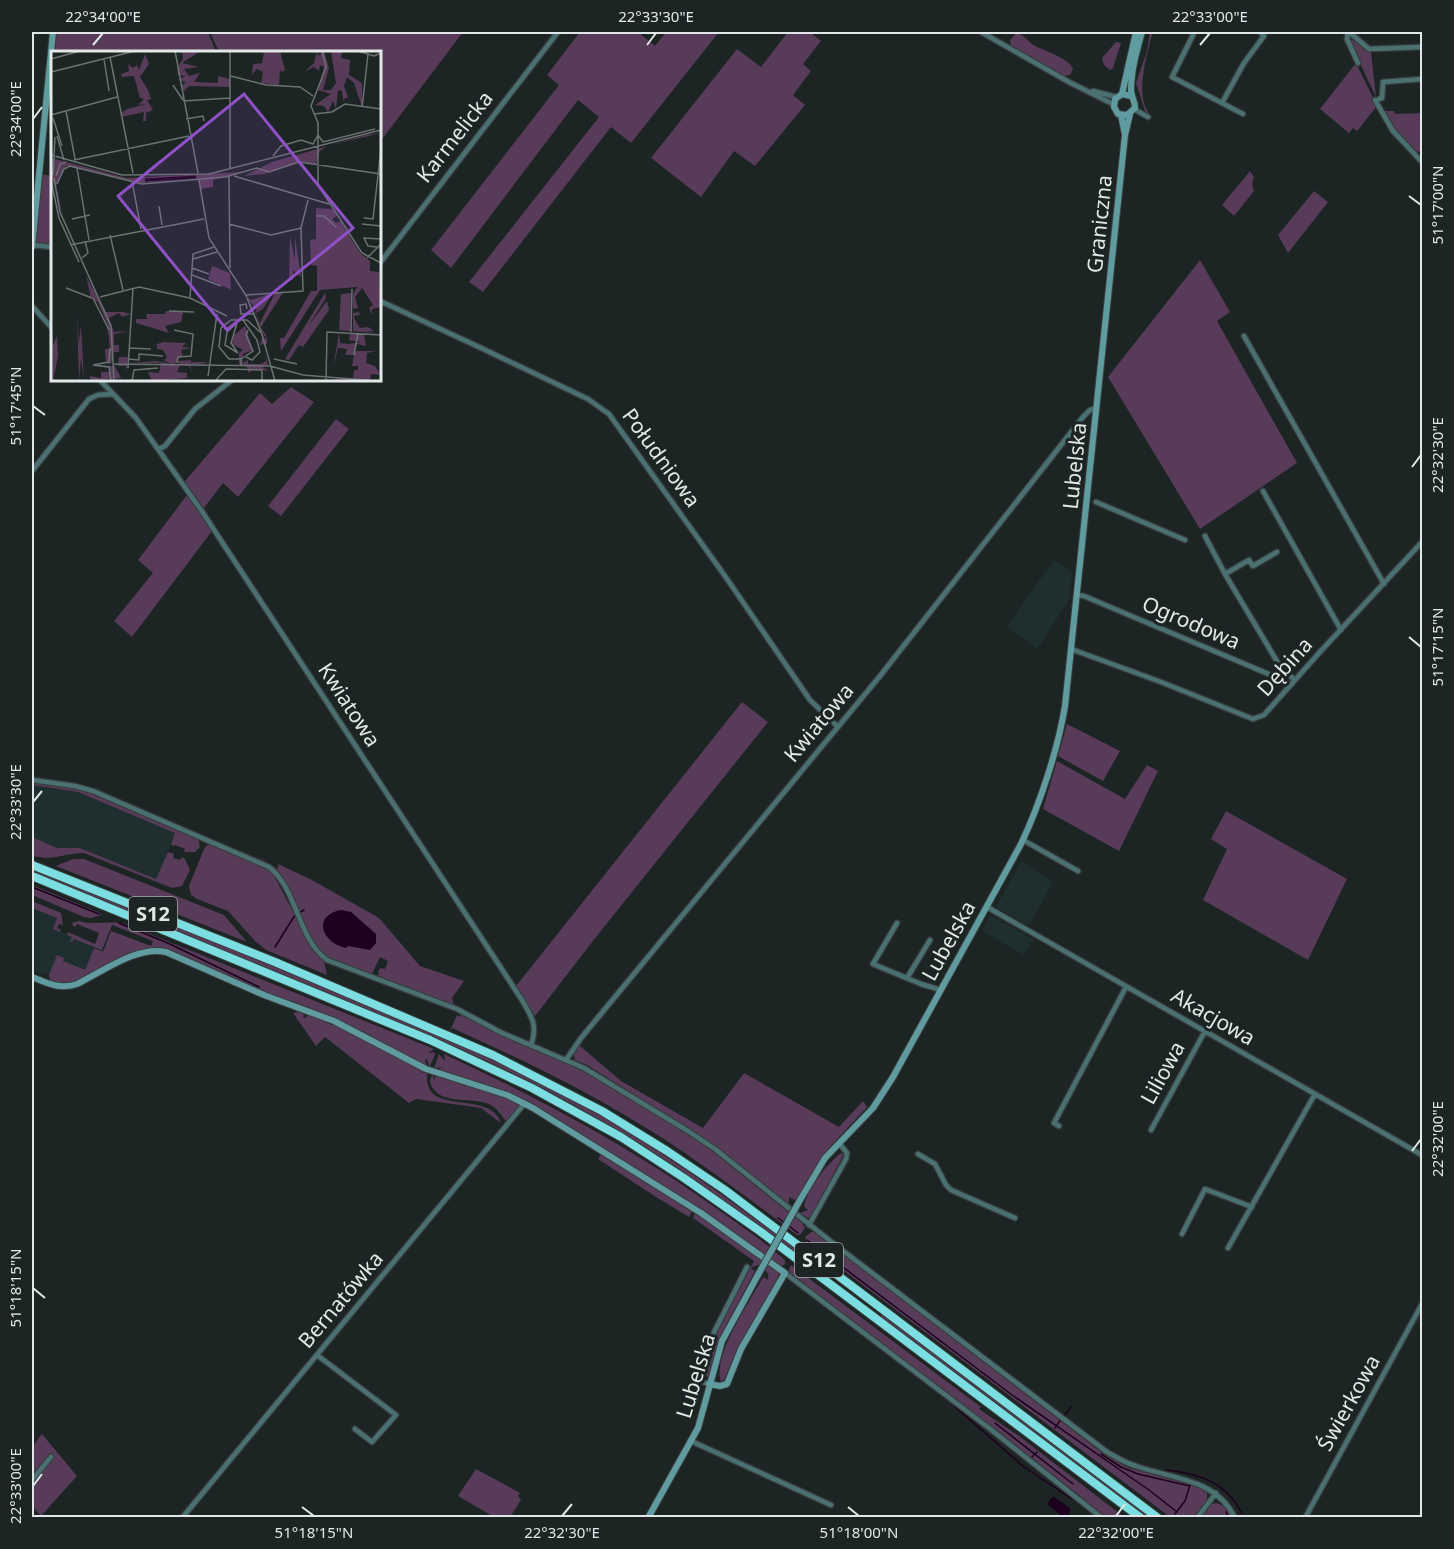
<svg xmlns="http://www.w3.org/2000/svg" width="1454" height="1549" font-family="'Noto Sans',sans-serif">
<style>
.built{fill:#1f2f2f}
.green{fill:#573b58}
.water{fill:#1c001e}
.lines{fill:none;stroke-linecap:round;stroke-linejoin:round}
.stream{stroke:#1c001e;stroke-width:1.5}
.street-casing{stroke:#383f3f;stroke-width:7}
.secondary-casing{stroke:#383f3f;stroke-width:8}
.highway-casing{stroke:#383f3f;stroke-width:10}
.street{stroke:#4b7071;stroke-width:4.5}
.secondary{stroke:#609c9f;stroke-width:6}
.highway{stroke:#7ddee2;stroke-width:8}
.secondary-bridge-casing{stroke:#383f3f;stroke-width:8;stroke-linecap:butt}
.secondary-bridge{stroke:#609c9f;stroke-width:6}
.ticks{fill:none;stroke:#e2e7e7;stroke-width:2}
.labels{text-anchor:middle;stroke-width:6;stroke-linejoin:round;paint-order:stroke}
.shield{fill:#1c2424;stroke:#a7acac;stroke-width:1.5}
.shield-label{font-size:20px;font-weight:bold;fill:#e2e7e7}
.street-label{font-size:21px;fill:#e2e7e7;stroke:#1c2424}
.inset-river{fill:none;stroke:#1c001e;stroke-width:3}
.inset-road{fill:none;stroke:#6b7272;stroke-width:1.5}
.view{fill:#9051c7;fill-opacity:0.15;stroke:#9051c7;stroke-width:3}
.inset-edge{fill:none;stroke:#e2e7e7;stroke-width:3}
.neatline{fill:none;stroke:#e2e7e7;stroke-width:2}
.ticks-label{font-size:15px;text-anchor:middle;fill:#e2e7e7}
</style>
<rect width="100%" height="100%" fill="#1c2424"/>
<!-- built -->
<path class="built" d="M1054 560 1072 573 1069 600 1037 649 1007 626Z
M32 785 78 792 176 833 157 879 80 848H57L32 837Z
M1021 861 1053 882 1029 926 996 907Z
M32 908 57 918 53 929 107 950 100 967 50 979 47 973 40 974 32 970Z
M990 915 1033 939 1024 955 982 931Z"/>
<!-- green -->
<path class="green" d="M56 32H208L216 52H54Z
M210 32H463L380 142V52H219Z
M580 32H638L655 46 666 32H719L631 143 611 127 483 292 469 282 599 117 578 100 451 268 431 250 559 85 547 75Z
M788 32H810L821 41 803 64 811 71 793 95 805 105 755 166 734 151 701 197 651 158 737 49 761 67Z
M1150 32H1153C1147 52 1134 99 1150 114L1145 111 1136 83 1147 51Z
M1016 33C1023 34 1026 39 1032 44 1044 52 1069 57 1073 69L1070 75 1065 76 1011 46 1010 40Z
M1349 38 1371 52 1376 97 1349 40Z
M1116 42 1121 43 1113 68 1110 70 1104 65 1102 58Z
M1356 63 1377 106 1357 131 1353 128 1349 133 1320 109Z
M1385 111H1394L1395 114 1422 113V141L1420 146 1422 160V153L1411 149C1404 138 1389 126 1385 111Z
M1250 171 1254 177 1252 184 1254 191 1234 216 1222 205Z
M41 174 52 176V246L34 244Z
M1314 191 1328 202 1288 253 1278 235Z
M1200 260 1230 312 1217 321 1297 463 1200 529 1108 377Z
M291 387 314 402 238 497 223 483 204 508 215 527 132 637 114 621 153 573 138 560 187 495 181 486 260 393 272 404Z
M336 419 349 429 281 516 268 506Z
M742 702 768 722 596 937 535 1016 516 986Z
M1067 724 1120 751 1103 781 1058 756Z
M1057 761 1125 799 1147 765 1158 771 1119 851 1043 809Z
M32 781 79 789 198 838 200 847 195 852H184L185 849 175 845 174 846 171 845 175 833 78 792 32 785Z
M1226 811 1347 879 1308 960 1203 900 1227 849 1211 839Z
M32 837 57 848H80L156 879 168 852 174 854 173 858 180 860 182 857 185 859 190 870 182 886 172 888 84 853C65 853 54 861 33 856H32Z
M212 844 266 868 273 874 314 951 324 961 327 975 266 950 255 941 228 911 197 899 191 895 189 886 204 849 207 845Z
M255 855 278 869V864L312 880 379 918 420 966 464 981 452 998 454 1006 379 978 378 971 381 968 385 969 388 961 380 957 373 972 370 975C350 968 331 964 317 948L282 879 276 870Z
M73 859H84L224 915 247 942 56 866Z
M32 868C138 912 245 954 351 998 419 1026 485 1054 550 1087 647 1138 735 1203 822 1269L819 1272C732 1206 645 1142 548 1091 481 1056 412 1028 342 999 239 956 135 915 32 872Z
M32 885 100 913 101 915 91 918 84 917 32 895Z
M32 901 61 913 63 925 59 924 57 928 61 930 60 932 53 929 57 918 32 908Z
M79 921C94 926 110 920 125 924L434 1049 428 1053 434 1052 435 1054C433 1061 428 1068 427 1076 425 1117 490 1089 501 1123L481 1108 416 1099 409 1103 325 1037 316 1046 293 1013 298 1012 304 1014 303 1017 305 1018 309 1014 332 1025H338L425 1071 419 1074 425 1072 429 1065 427 1059 425 1060 427 1066 360 1030 327 1016 295 1002 268 995 160 949C120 945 89 993 50 981L49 975 57 955 64 958 63 961 85 970 94 948 103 952 111 931 151 946 153 941 112 925 102 950 74 939 72 942 70 941 72 937 67 935 68 932 95 944 99 933 77 924 75 927 73 926 72 923Z
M461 1014 496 1033 592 1075 706 1146 802 1223 805 1228 800 1235H797C754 1202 709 1169 664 1139 597 1096 526 1061 454 1029V1027L450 1031 457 1015 460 1017Z
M579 1045 621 1081 703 1128 744 1073 839 1127 863 1101 867 1107 828 1149 797 1198 795 1200 789 1197V1205L713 1144 587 1065 575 1060 573 1053Z
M439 1054 445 1061 444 1054C541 1099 636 1150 723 1213 744 1228 766 1243 785 1260V1264L782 1266 778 1265 716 1219 530 1103 509 1092 437 1070 442 1067 436 1068 433 1076 435 1081V1075C463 1085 492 1090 519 1104V1108L506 1121C501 1115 497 1108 489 1104 470 1096 436 1107 430 1081Z
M602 1153 692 1211 689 1217 656 1197 598 1159Z
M841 1153 843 1154 842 1158 811 1216 808 1218 800 1213 808 1210 804 1206C809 1186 825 1166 841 1153Z
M695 1213 778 1271 779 1274 776 1282 737 1349 724 1380 721 1382C712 1356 749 1303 762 1279L764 1277 768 1280C770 1272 764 1269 758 1265L752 1267 751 1269 755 1271 721 1335 709 1376 702 1379 697 1371 754 1261 693 1218Z
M811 1232H814L1105 1455 1129 1468 1199 1487 1207 1492V1501L1193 1517H1170L807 1243 805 1237Z
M791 1265 981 1407 979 1409 1019 1436 1124 1517H1105L1079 1495 788 1272Z
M883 1314 1151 1517H1144L880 1317Z
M42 1434 77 1476 41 1516 32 1506V1447Z
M476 1469 520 1493 518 1496 521 1500 510 1517H494L458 1496Z
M1217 1503 1225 1507 1232 1517H1201L1211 1504Z"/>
<!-- water -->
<path class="water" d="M341 910 351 912 376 934V943L370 950 348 946 346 948C320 942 313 915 341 910Z
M1053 1496 1071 1509 1068 1517H1063L1047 1504Z"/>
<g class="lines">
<!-- stream -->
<path class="stream" d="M32 887 99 914
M299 913 304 910
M119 923 170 944 259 987
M275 947 295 915
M778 1218 785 1223
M789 1226 798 1233
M807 1240 1012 1395 1149 1490 1177 1512
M953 1405 1024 1467 1072 1499
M1064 1416 1071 1407
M995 1423 1073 1484
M1055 1428 1061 1419
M1101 1454 1121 1467 1138 1474 1190 1486
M1032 1457 1037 1452
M1166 1470C1201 1474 1229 1483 1244 1518
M1226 1512 1229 1518
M1175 1514 1185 1501 1190 1485"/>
<defs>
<path id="street" d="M981 32 1069 82 1113 104
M1348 32 1347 39 1358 63
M1349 32 1369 49 1422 47
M1193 35 1172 77 1222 103 1244 63 1264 36 1260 32
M1093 91 1116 97
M1379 99 1382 98 1383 82 1422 79
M1375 100 1393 131 1422 162
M1222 103 1243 114
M1134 109 1148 117
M32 245 52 247
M380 263 558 32
M380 301 479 347 588 399 609 414 725 576 810 700 838 727
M32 306 52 328
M1244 336 1384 584
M100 380 136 418 201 510 522 1000C532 1017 538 1026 531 1045
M159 449 165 446 195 409 232 380
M32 471 89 399 98 395 113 394
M1263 491 1341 630
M1096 502 1185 540
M1205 536 1225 574 1281 668 1295 680
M1225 574 1249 560 1253 566 1277 552
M1077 595 1084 596 1292 684
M1071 649 1161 682 1253 719 1264 715 1319 653 1422 542
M32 780 75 786 93 791 269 867C298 890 297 938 327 960L457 1009 502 1033 584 1068 688 1131 715 1149 834 1244 1107 1452C1116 1457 1125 1463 1136 1466 1172 1479 1216 1478 1235 1518
M1023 840 1078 871
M987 907 1422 1155
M897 923 873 964 921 984 941 990
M907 978 930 940
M566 1060 581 1038 880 676 1083 417 1090 410 1097 408
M1059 1126 1054 1123 1126 987
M1151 1130 1205 1031
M918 1154 935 1164 946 1185 951 1190 1015 1218
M809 1225 846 1159 847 1153 839 1143
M1182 1234 1205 1189 1252 1207
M1228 1248 1315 1094
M785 1273 989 1428 1102 1518
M317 1355 396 1415 372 1442 355 1429
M709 1384 697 1380 694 1372 747 1267
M691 1441 831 1505
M32 1480 51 1457
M182 1518 525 1103
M1197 1518 1216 1493
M1305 1518 1422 1304"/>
<path id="secondary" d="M1122 94 1136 32
M1131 96 1122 94 1115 99 1114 107 1118 114 1127 115 1135 108C1135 100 1131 97 1131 90 1131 70 1137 50 1142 32
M1121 115 1125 135
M32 247 53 32
M32 977C47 983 60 990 77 984 102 972 138 945 166 952L264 995 334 1021 426 1069 507 1095 533 1108 701 1213 785 1273 741 1349 727 1384 720 1386 709 1384
M800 1200 825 1158 873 1108 893 1077 1021 844C1040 804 1058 749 1065 706L1125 135 1130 114
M648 1518 698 1428 722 1341 759 1273"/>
<path id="highway" d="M32 865 275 962 493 1055 602 1111 667 1151 725 1190 1158 1518
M32 876 430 1040 532 1088 621 1137 684 1178 761 1232 1141 1518"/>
</defs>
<!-- street casing -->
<use href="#street" class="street-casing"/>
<!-- secondary casing -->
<use href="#secondary" class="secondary-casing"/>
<!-- highway casing -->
<use href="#highway" class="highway-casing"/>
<!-- street -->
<use href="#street" class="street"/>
<!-- secondary -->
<use href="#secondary" class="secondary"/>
<!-- highway -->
<use href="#highway" class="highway"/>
<defs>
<path id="secondary-bridge" d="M759 1273 800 1200"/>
</defs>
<!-- secondary-bridge casing -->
<use href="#secondary-bridge" class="secondary-bridge-casing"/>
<!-- secondary-bridge -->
<use href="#secondary-bridge" class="secondary-bridge"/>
</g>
<!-- ticks -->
<path class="ticks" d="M93 45 103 33M647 45 656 33M1200 45 1210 33M33 119 42 107M1409 196 1421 205M33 406 45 415M1412 467 1421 455M1409 637 1421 647M33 802 42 791M1412 1151 1421 1139M33 1288 45 1298M33 1486 42 1474M302 1507 314 1516M848 1507 859 1516M562 1516 572 1504M1116 1516 1125 1504"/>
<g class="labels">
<!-- shield labels -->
<g class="shield">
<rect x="129" y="897" width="48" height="34" rx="4.5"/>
<rect x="795" y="1243" width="48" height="34" rx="4.5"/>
</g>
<g class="shield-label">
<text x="153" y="921">S12</text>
<text x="819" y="1267">S12</text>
</g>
<!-- street labels -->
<g class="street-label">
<text transform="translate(455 137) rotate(-52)" y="7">Karmelicka</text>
<text transform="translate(1100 224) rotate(-84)" y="7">Graniczna</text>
<text transform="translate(661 458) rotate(54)" y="7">Południowa</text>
<text transform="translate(1075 466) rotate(-84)" y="7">Lubelska</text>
<text transform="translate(1191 623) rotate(23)" y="7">Ogrodowa</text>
<text transform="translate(1285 667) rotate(-48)" y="7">Dębina</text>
<text transform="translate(349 705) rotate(57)" y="7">Kwiatowa</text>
<text transform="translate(819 723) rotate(-50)" y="7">Kwiatowa</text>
<text transform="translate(949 941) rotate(-61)" y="7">Lubelska</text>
<text transform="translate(1213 1017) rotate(30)" y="7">Akacjowa</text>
<text transform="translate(1163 1073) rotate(-61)" y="7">Liliowa</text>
<text transform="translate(341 1300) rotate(-50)" y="7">Bernatówka</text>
<text transform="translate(696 1376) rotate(-73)" y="7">Lubelska</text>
<text transform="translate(1349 1403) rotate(-61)" y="7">Świerkowa</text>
</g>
</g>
<!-- overview -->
<g transform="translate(51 51)">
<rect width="330" height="330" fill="#1c2424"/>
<path d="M131 0 148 1 131 12 148 16 133 18 138 25 149 22 143 31 167 32V25L179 28V36L138 35 133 40 130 35 135 31 127 29 134 25 127 24 126 17 132 8ZM229 0 234 19 230 21 229 18 228 34 210 32 212 21 206 18 201 24 202 13 211 12 213 1ZM266 0 267 5 273 0 278 17 272 39H280L285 32 280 1H291L290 7 299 9 298 24 311 32V56L303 32 296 26 293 35 297 46 292 49 291 40 287 39 285 58 282 50 277 61 273 55 264 54 280 43 267 39 273 16 269 14 268 20 263 16 254 20 263 12ZM94 3 98 13 89 26 97 39 100 48 96 49 102 59 95 62V70H92L93 61 70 66V62L76 58 96 53 87 54 93 48 89 47 83 25 71 26 70 23 78 20 77 13 82 17 86 14 88 19ZM330 82 276 95 269 100 265 113 248 111 213 123 193 125 221 111 315 84ZM0 107 76 127 191 121 162 129V136L150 138 146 127 90 132 15 115 5 135 12 166 0 124ZM265 157 282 158 286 165 281 168 285 172 289 170 310 203 319 210V220L328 221 330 256 321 258V264L318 257 322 254 311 237 304 246 307 257 302 258V262L308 261 309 264 303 265 305 271 312 269 305 271 309 277 317 276 323 280 310 281H318L329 283 302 280V244L306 236 269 239 230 300 229 287H233L260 240H266V215L260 214 259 189 265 188ZM244 185 250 226 242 219V229H238L239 186 244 209ZM161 215 179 222 180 239 157 228ZM35 225 55 261H72L80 263 71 266 68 262 58 267 63 281 79 280 63 283V294H68V301H63L60 313 55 312 54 298H59L56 272 47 251 40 247ZM233 240 210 276 216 286 213 285 204 261 206 259 197 248 213 287H216V293L209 294 211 286 195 245 200 249 222 242 212 258 205 262 209 272 224 242ZM274 242 275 247 258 274 276 250 278 259 252 296 248 294 238 309 234 308ZM300 242 299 280 288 279 290 243ZM115 260 132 261 130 271 114 275 118 282 85 272V268H96L95 263H114ZM0 261 2 294 6 285 7 305 2 330ZM26 263 28 292 30 274 33 330 30 307 28 330ZM194 275 202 299 192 303 191 312 197 309V313H210L215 310 214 303 217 314 211 316 219 320 202 318 198 322 196 316 188 313V302L192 299 181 293 183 284ZM288 282 289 292 297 293 310 291 298 289 299 283H313L315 295 306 293 304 300H325L316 302 315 312 324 315 330 324 320 323 319 329H276L302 327 303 319H307V315H301L303 304H294L296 298 287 297 282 318ZM113 291 135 292 131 296 141 297 130 299 132 306 128 305 124 313H128L126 311 128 307 127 310 140 309V312L143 311H153L157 312 139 314 141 321 138 315 129 314 126 321 136 322V327L101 330 97 321 108 322 110 312H79L105 310 121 313 113 310 116 306 112 299 106 298V293ZM68 306H77L76 320 75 315H64L70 327 39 330V325L50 327V321H59V317L42 315H67Z" fill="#573b58"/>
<path class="inset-river" d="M94 129 145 126"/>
<path class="inset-road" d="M124 0 147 122M271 0 275 16 260 55 267 72V134L311 202 330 212M307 0 323 5 330 2M59 6 82 122M0 8 29 0M53 8 58 40M0 21 84 0M180 25 215 34 249 36 262 45M122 34 132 49M132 50 179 47M311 57 317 3M15 60 24 108M263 63 281 61 294 53 330 58M0 64 66 46M2 67 11 95M135 68 152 65 153 70M267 84 272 91 324 78M6 85 13 109M0 104 71 124 158 123 330 79M222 105 230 95 250 89 262 93 267 84M23 109 138 85M26 117 38 189M179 118V0M2 124 4 86M5 125 9 113 15 111M178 125 179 217M183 125 278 153M3 127 9 161 60 275 63 330M0 129 8 167 28 211M148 129 158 187 196 246M81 130 90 178M6 133 13 118 19 115 91 133 174 126 206 117 218 121 248 111 330 123M108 155 111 174M265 165H273L285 176M313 167 322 168 330 98M21 168 39 164M178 173 220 184 250 177 257 149M311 173 330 175M59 184 72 239M19 194 153 168M326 196 317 195 313 187 330 188M31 207 37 202 34 190M316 207 330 193M142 208 166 201M141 217 158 223M141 224 170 235M15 237 41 247M195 244 252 240 250 177M49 246 88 236 139 247 176 265M42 247 58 279M139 247 142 203 163 196M196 247 210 280 224 330M196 258 195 253 189 254 190 263H203M118 260 143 261M192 269 206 289 209 301 201 309 195 306M186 272 176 281 174 294 187 302M186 272 180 292 187 302M123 279 142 283 140 305 127 306 126 312M300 281 301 238M59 297 58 311 42 314 58 316 60 330M78 297 100 298M303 304 307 282M77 308 88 309V303L112 305M190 308 202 300 195 284 197 279M223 308 246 313M62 313 219 315 252 324 325 330M190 314V308H178L168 296 170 277 180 269H196L209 281M77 317 82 237M157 325 166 263M81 330 83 319 107 317M116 330H136M164 330 175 318 211 319V330M275 330 276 281 330 284"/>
<path class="view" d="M193 43 302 177 176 279 67 145Z"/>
<rect width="330" height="330" class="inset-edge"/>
</g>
<!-- border -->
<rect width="1454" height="1549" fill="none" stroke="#1c2424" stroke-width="66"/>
<rect x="33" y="33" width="1388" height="1483" class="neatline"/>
<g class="ticks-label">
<text x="103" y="22">22°34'00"E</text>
<text x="656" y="22">22°33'30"E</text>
<text x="1210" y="22">22°33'00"E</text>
<text transform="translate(16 119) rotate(-90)" y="5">22°34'00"E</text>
<text transform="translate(1438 205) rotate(-90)" y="5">51°17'00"N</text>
<text transform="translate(16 406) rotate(-90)" y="5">51°17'45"N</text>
<text transform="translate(1438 455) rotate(-90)" y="5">22°32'30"E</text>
<text transform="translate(1438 647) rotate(-90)" y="5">51°17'15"N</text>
<text transform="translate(16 802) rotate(-90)" y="5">22°33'30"E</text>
<text transform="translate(1438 1139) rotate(-90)" y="5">22°32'00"E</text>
<text transform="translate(16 1288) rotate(-90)" y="5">51°18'15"N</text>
<text transform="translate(16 1486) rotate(-90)" y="5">22°33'00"E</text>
<text x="314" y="1538">51°18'15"N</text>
<text x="562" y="1538">22°32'30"E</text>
<text x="859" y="1538">51°18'00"N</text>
<text x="1116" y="1538">22°32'00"E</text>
</g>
</svg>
